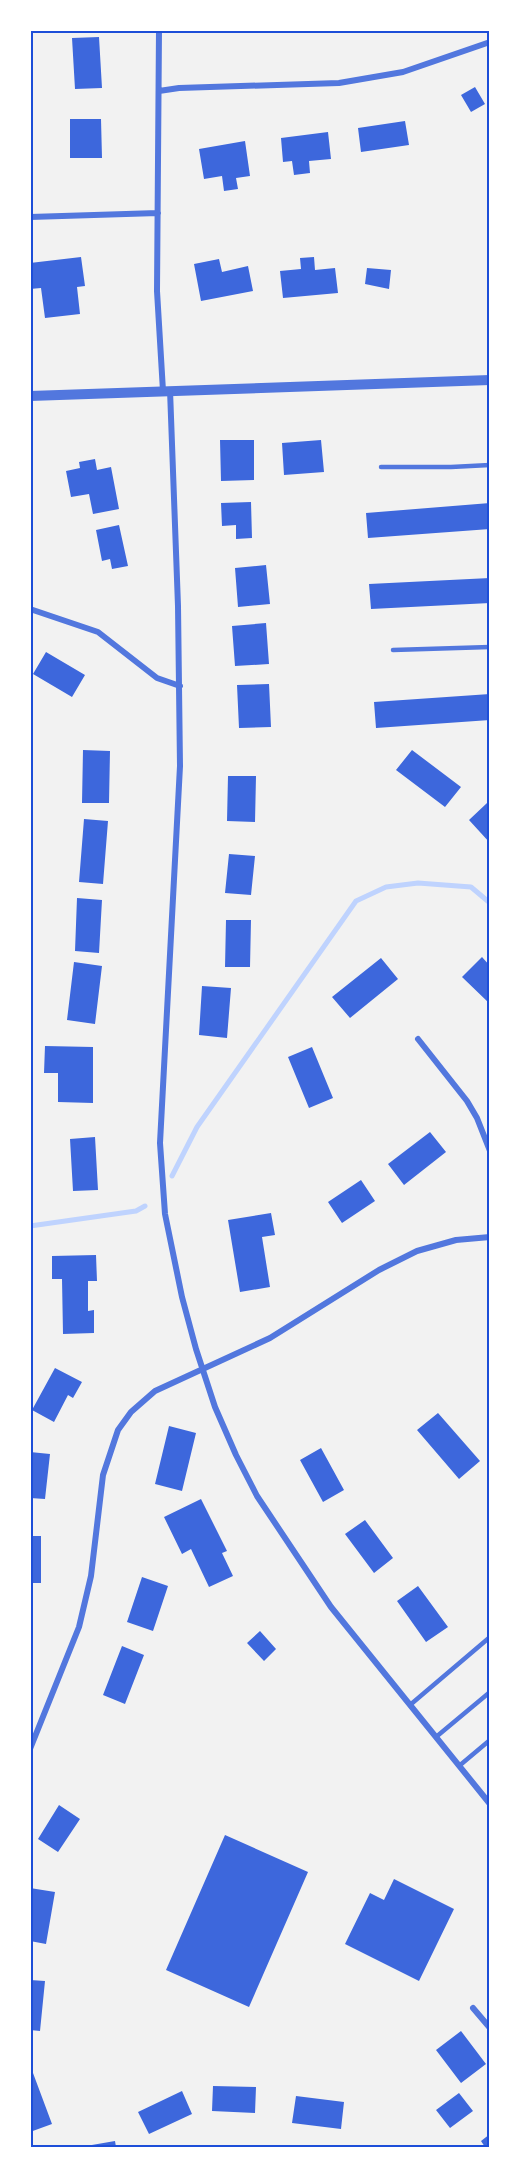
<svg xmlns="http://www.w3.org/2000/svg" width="520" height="2177" font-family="Jost,sans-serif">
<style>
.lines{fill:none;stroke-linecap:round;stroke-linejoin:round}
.stream{stroke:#bfd3fe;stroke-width:5}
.building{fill:#3d67dc}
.service{stroke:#5277de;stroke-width:4.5}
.minor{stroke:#5277de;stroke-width:6}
.tertiary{stroke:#5277de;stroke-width:10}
.neatline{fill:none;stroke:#1d4ed8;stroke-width:2}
</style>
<rect width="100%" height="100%" fill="#f2f2f2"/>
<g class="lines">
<!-- stream -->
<path class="stream" d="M172 1176 197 1127 356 901 386 887 418 883 471 887 490 903
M30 1226 136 1211 145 1206"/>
</g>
<!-- building -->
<path class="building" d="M99 37 102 88 75 89 72 38Z
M475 87 485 104 471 112 461 95Z
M70 119H101L102 158H70Z
M405 121 409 145 361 152 358 128Z
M328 132 331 159 309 161 310 173 294 175 292 161 283 162 281 138Z
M245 141 250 176 236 178 238 189 224 191 222 176 204 179 199 149Z
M81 257 85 286 77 287 80 314 45 318 41 288 30 289V263Z
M314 257 315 270 335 268 338 293 283 298 280 271 301 269 300 258Z
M219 259 222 272 248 266 253 291 201 301 194 264Z
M367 268 391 270 389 289 365 284Z
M220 440H254V480L221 481Z
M321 440 324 472 284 475 282 443Z
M95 459 97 470 111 467 119 509 93 514 89 494 71 497 66 471 80 468 79 462Z
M251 502 252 538 236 539V525L222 526 221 503Z
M490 503V529L368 538 366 513Z
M119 525 128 566 112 569 110 559 102 561 96 530Z
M266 565 270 604 238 607 235 568Z
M490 578V603L371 609 369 584Z
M266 623 269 664 235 666 232 626Z
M46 652 85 675 72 697 33 674Z
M269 684 271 727 239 728 237 685Z
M490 694V720L376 728 374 702Z
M83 750 110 751 109 803H82Z
M412 750 461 787 445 807 396 770Z
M228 776H256L255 822 227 821Z
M487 803 490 806V843L469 820Z
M84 819 108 821 103 884 79 882Z
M229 854 255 856 251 895 225 893Z
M77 898 102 900 99 953 75 951Z
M226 920H251L250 967H225Z
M482 957 490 966V1004L462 977Z
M381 958 398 979 350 1018 332 997Z
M74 962 102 966 95 1024 67 1020Z
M202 986 231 988 227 1038 199 1035Z
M45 1046 93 1047V1103L58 1102V1073H44Z
M312 1047 333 1098 309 1108 288 1057Z
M430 1132 446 1152 404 1185 388 1164Z
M95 1137 98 1190 73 1191 70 1139Z
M361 1180 375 1201 342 1223 328 1202Z
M271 1213 275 1235 262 1237 270 1287 240 1292 228 1220Z
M96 1255 97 1281H88V1311L94 1310V1333L63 1334 62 1279H52V1256Z
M55 1368 82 1382 73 1398 68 1395 54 1422 32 1410Z
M438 1413 480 1461 459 1479 417 1430Z
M169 1426 196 1433 182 1491 155 1484Z
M321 1448 344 1490 323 1502 300 1460Z
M30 1452 50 1454 45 1499 30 1498Z
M201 1499 227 1551 222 1553 233 1576 209 1587 191 1549 182 1554 164 1517Z
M365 1520 393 1558 374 1573 345 1534Z
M30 1536H41V1583H30Z
M142 1577 168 1586 153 1631 127 1622Z
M418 1586 448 1627 426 1642 397 1601Z
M260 1631 276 1649 264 1661 247 1643Z
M122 1646 144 1655 125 1704 103 1695Z
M59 1805 80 1819 58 1852 38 1839Z
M225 1835 308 1872 249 2007 166 1970Z
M394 1879 454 1909 419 1981 345 1944 370 1893 384 1900Z
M30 1888 55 1892 46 1944 30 1941Z
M30 1980 45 1981 40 2031 30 2030Z
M461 2031 486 2064 461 2083 436 2050Z
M33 2073 52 2124 30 2132V2074Z
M213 2086 256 2087 255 2113 212 2111Z
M182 2091 192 2114 149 2134 138 2112Z
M459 2093 473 2111 450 2128 436 2110Z
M296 2096 344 2102 341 2129 292 2123Z
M490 2134V2147H485L481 2141Z
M115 2141 116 2147H86V2146Z"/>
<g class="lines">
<!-- service -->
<path class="service" d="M381 467H451L490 465
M393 650 490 647
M410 1705 490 1637
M436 1737 490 1692
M459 1766 490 1740"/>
<!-- minor -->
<path class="minor" d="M159 30 157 291 163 391
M159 91 179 88 339 83 403 72 490 42
M30 217 158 213
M170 390 178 606 180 766 160 1143 165 1214 182 1297 196 1349 215 1407 236 1455 257 1496 331 1607 490 1804
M30 609 98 632 157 678 180 686
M418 1039 467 1101 477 1118 490 1151
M30 1749 79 1627 91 1576 103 1475 118 1430 131 1412 155 1391 270 1338 379 1270 417 1251 456 1240 490 1237
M473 2008 490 2028"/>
<!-- tertiary -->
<path class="tertiary" d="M30 396 490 380"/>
</g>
<!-- border -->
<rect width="520" height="2177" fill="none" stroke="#ffffff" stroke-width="63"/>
<rect x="32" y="32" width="456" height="2114" class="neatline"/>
</svg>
